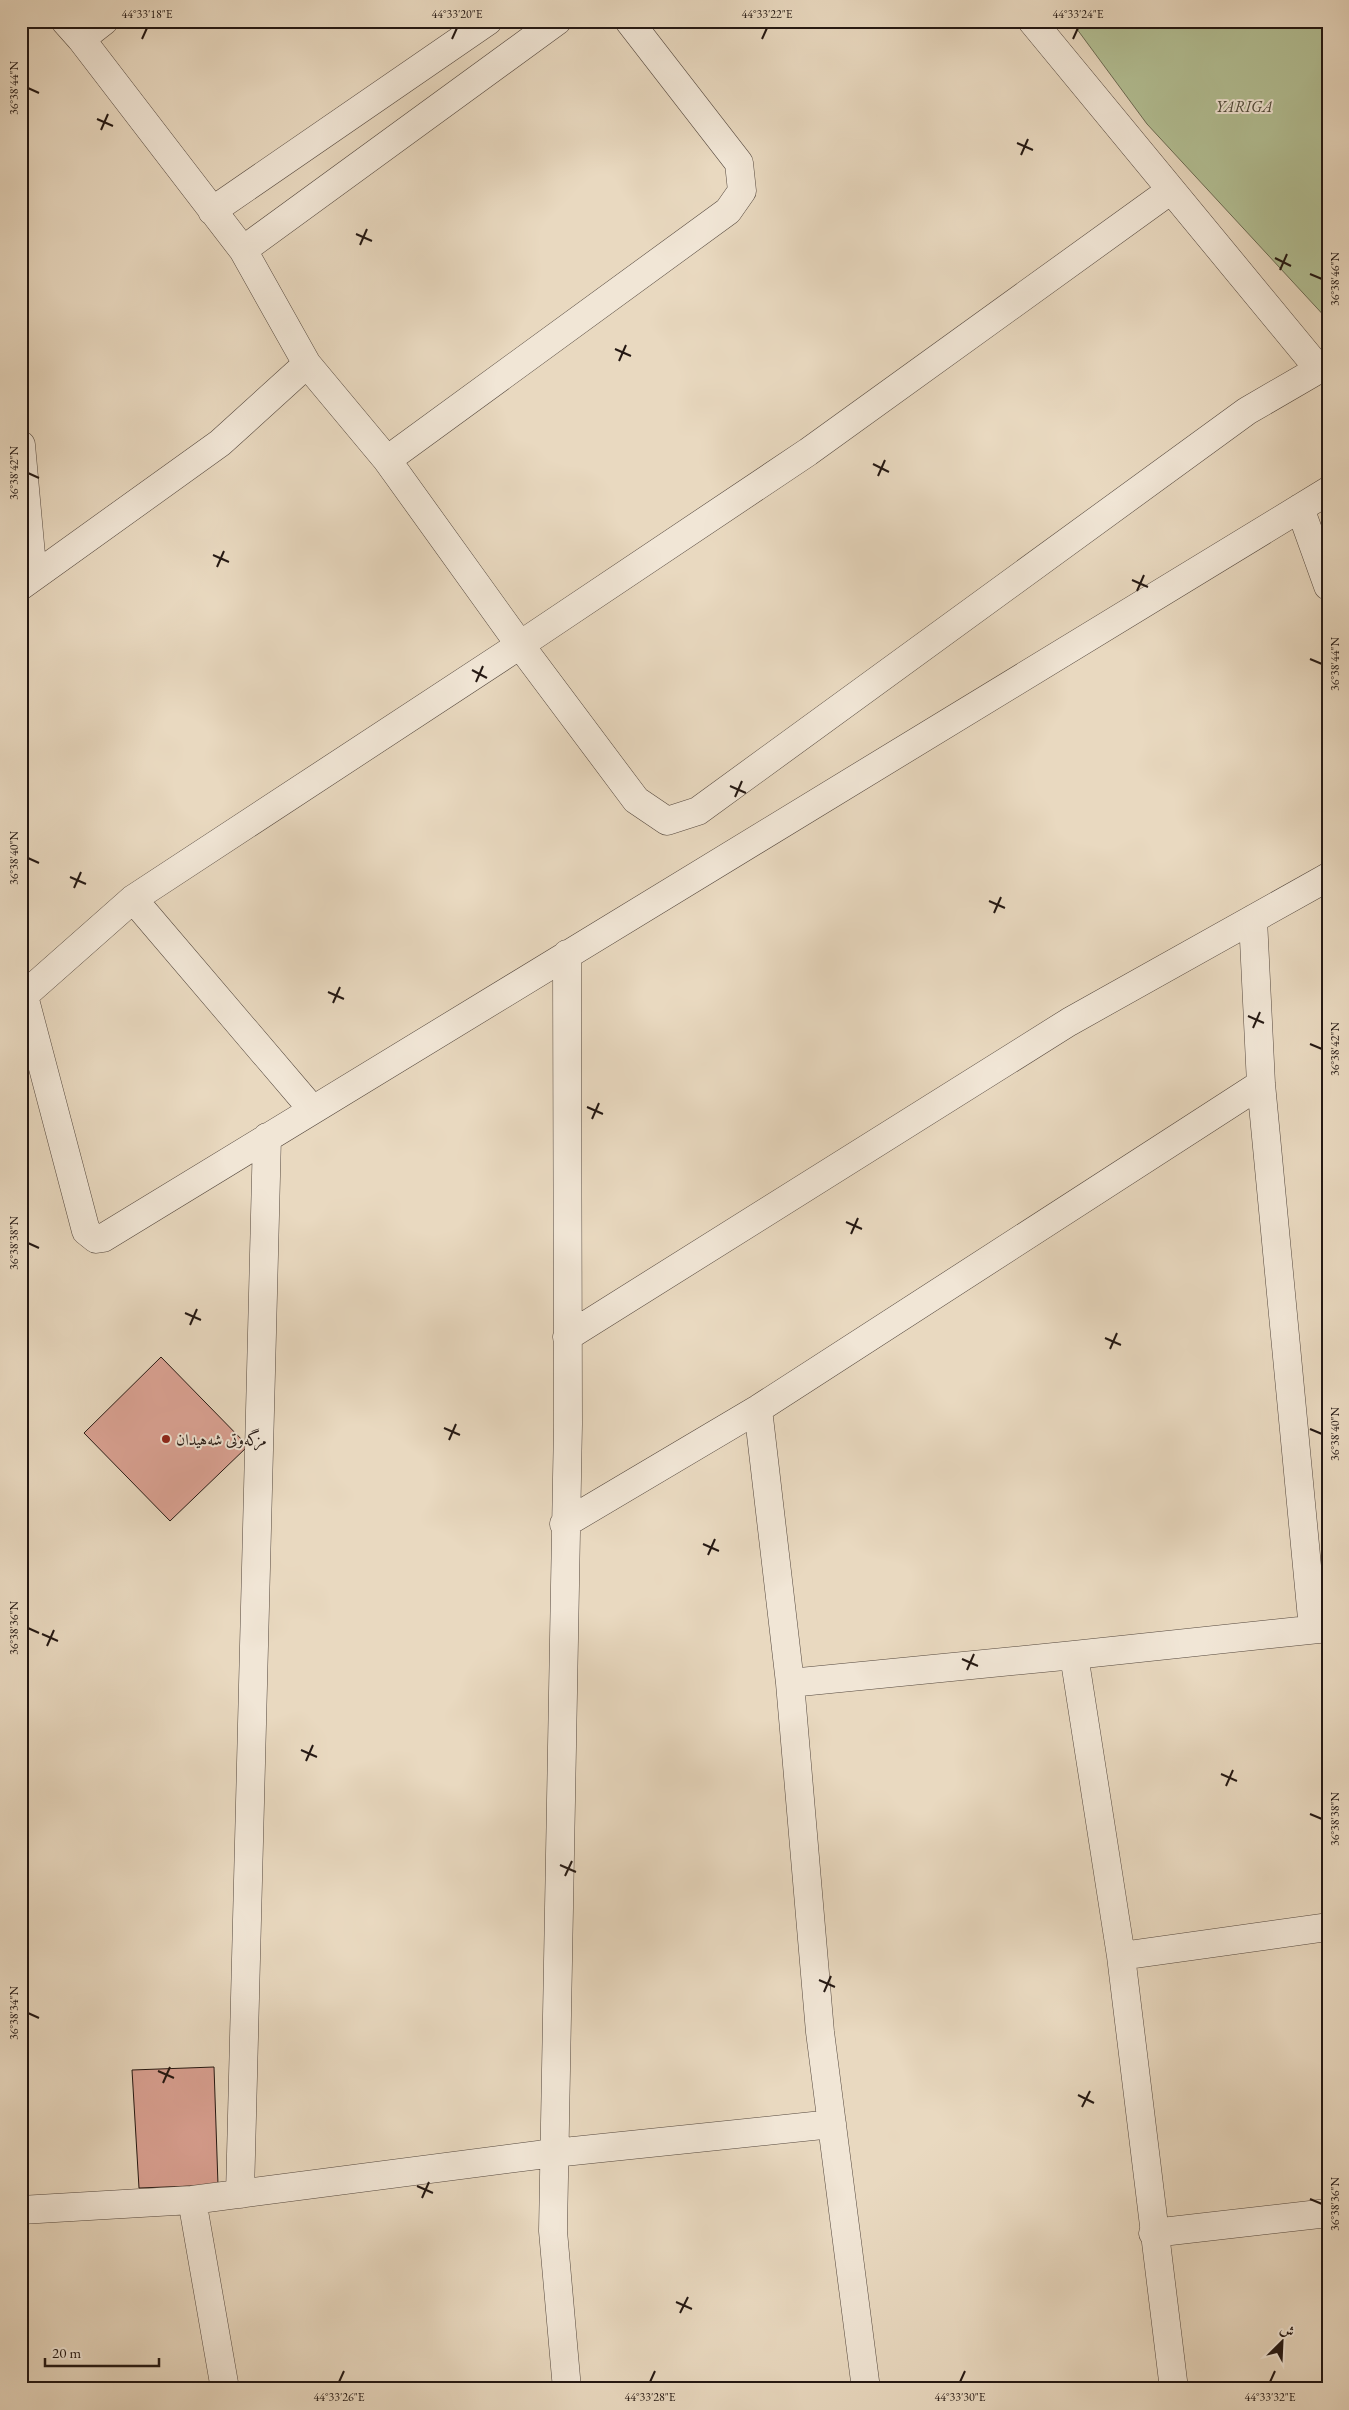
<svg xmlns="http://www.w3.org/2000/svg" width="1349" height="2410" font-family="'EB Garamond',Amiri,serif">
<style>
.green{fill:#b3c095;stroke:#6c6c54}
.building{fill:#dca395;stroke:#241813}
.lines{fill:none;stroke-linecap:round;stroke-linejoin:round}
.street-casing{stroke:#55483e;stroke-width:29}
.street{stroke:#f1e6d6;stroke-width:28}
.ticks{fill:none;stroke:#241813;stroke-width:2}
.poi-dot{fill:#8f2418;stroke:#f1e6d6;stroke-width:2}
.labels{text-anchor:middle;stroke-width:4;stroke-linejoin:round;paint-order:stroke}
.park-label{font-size:16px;font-style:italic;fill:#4f4a3a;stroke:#f1e6d6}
.poi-label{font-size:16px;fill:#241813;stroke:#f1e6d6;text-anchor:start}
.neatline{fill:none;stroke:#241813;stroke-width:2}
.ticks-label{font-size:12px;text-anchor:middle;fill:#241813}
</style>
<rect width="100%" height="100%" fill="#e9d9c0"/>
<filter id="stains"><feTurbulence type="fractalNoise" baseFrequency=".004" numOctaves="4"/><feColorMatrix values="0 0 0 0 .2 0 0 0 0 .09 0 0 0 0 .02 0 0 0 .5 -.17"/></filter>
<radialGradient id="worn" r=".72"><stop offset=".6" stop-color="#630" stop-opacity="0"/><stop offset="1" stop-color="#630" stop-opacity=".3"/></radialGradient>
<!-- green -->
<path class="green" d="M1071 21H1328V320L1147 124Z"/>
<!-- building -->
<path class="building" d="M161 1357 248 1446 170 1521 84 1433Z
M21 2047 26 2083 21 2084Z
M214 2067 218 2185 139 2188 132 2070Z"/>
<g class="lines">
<defs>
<path id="street" d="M65 21 81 39 243 250 307 364 387 460 520 645 636 800 667 821 698 811 1247 411 1328 364
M1032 21 1318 368
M81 39 104 21
M212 211 488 21
M243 250 557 21
M21 445 33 577
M387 460 728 211 742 191 739 163 629 21
M1300 508 1328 586
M21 586 220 443 307 364
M133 899 312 1109
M1253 919 1261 1084 1313 1629
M24 996 86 1231 96 1239 103 1238 1328 491
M21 998 133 899 520 645 808 452 1171 190
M567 1337 1069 1022 1328 877
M758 1409 790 1683 820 2032 866 2389
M564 1524 758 1409 1261 1084
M1074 1655 1121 1956 1174 2389
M790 1683 1074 1655 1328 1628
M1121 1956 1328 1927
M240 2194 267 1137
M192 2200 225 2389
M21 2210 192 2200 554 2153 832 2124
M1153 2233 1328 2213
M567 2389 553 2231 568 1424 567 954"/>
</defs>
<!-- street casing -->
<use href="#street" class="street-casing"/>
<!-- street -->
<use href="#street" class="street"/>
</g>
<!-- ticks -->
<path class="ticks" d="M142 39 147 28M452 39 457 28M762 39 767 28M1073 39 1078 28M28 88 39 93M97 119 113 126M101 130 108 114M1017 143 1033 150M1021 155 1028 139M356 234 372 241M360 245 367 229M1275 258 1291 266M1280 270 1287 254M1310 274 1322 279M615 349 631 356M619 361 626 345M873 464 889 472M28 473 39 478M878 476 885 460M213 555 229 562M217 567 224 551M1132 580 1148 587M1137 591 1144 575M1310 659 1322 664M472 670 487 678M476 682 483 666M730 786 746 793M735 797 742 781M28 858 39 863M70 877 86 884M74 888 81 872M989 901 1005 908M994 913 1001 897M328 992 344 999M333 1003 340 987M1248 1016 1264 1023M1253 1028 1260 1012M1310 1044 1322 1049M587 1107 603 1114M592 1119 599 1103M846 1222 862 1229M851 1234 858 1218M28 1243 39 1248M185 1313 201 1320M190 1325 197 1309M1105 1338 1121 1345M1110 1349 1117 1333M444 1428 460 1435M1310 1429 1322 1434M449 1440 456 1424M703 1544 719 1551M708 1555 715 1539M28 1628 39 1633M42 1634 58 1641M47 1646 54 1630M962 1659 978 1666M967 1670 974 1654M301 1750 317 1757M306 1761 313 1745M1221 1774 1237 1781M1226 1786 1233 1770M1310 1814 1322 1819M560 1865 576 1872M565 1876 572 1861M819 1980 835 1987M824 1992 831 1976M28 2013 39 2018M158 2071 174 2078M163 2083 170 2067M1078 2095 1094 2103M1082 2107 1090 2091M417 2186 433 2193M422 2198 429 2182M1310 2199 1322 2204M676 2302 692 2309M680 2313 688 2297M339 2382 344 2371M650 2382 655 2371M960 2382 965 2371M1270 2382 1275 2371"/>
<!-- markers -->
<circle class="poi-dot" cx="166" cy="1439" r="5"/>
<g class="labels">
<!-- park labels -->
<g class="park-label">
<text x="1244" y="112">YARIGA</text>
</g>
<!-- poi labels -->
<g class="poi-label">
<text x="176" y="1445">مزگەوتی شەهیدان</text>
</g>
</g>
<!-- margin -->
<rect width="1349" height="2410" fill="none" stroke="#e9d9c0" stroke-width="55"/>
<!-- north arrow -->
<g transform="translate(1282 2342) rotate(24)" stroke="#f1e6d6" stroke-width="4" paint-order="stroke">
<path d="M0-4L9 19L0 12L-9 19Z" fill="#241813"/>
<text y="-8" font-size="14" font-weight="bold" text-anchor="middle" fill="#241813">ش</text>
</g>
<!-- scale -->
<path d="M45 2358v8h114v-8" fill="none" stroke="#241813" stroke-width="2.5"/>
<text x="52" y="2358" font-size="15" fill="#241813" stroke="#f1e6d6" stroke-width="4" paint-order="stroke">20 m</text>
<rect x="28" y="28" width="1294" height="2354" class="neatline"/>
<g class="ticks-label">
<text x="147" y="18">44°33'18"E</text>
<text x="457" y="18">44°33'20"E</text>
<text x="767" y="18">44°33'22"E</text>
<text x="1078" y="18">44°33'24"E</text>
<text transform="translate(14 88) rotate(-90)" y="4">36°38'44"N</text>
<text transform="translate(1335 279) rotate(-90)" y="4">36°38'46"N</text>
<text transform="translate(14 473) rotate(-90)" y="4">36°38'42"N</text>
<text transform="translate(1335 664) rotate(-90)" y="4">36°38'44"N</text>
<text transform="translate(14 858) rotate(-90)" y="4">36°38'40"N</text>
<text transform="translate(1335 1049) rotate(-90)" y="4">36°38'42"N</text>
<text transform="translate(14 1243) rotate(-90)" y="4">36°38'38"N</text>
<text transform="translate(1335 1434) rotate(-90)" y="4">36°38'40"N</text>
<text transform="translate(14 1628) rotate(-90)" y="4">36°38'36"N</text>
<text transform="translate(1335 1819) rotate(-90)" y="4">36°38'38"N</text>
<text transform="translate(14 2013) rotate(-90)" y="4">36°38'34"N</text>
<text transform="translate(1335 2204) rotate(-90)" y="4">36°38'36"N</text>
<text x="339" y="2401">44°33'26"E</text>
<text x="650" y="2401">44°33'28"E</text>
<text x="960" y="2401">44°33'30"E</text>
<text x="1270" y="2401">44°33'32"E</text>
</g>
<rect width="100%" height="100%" filter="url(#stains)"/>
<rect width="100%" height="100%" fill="url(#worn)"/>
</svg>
